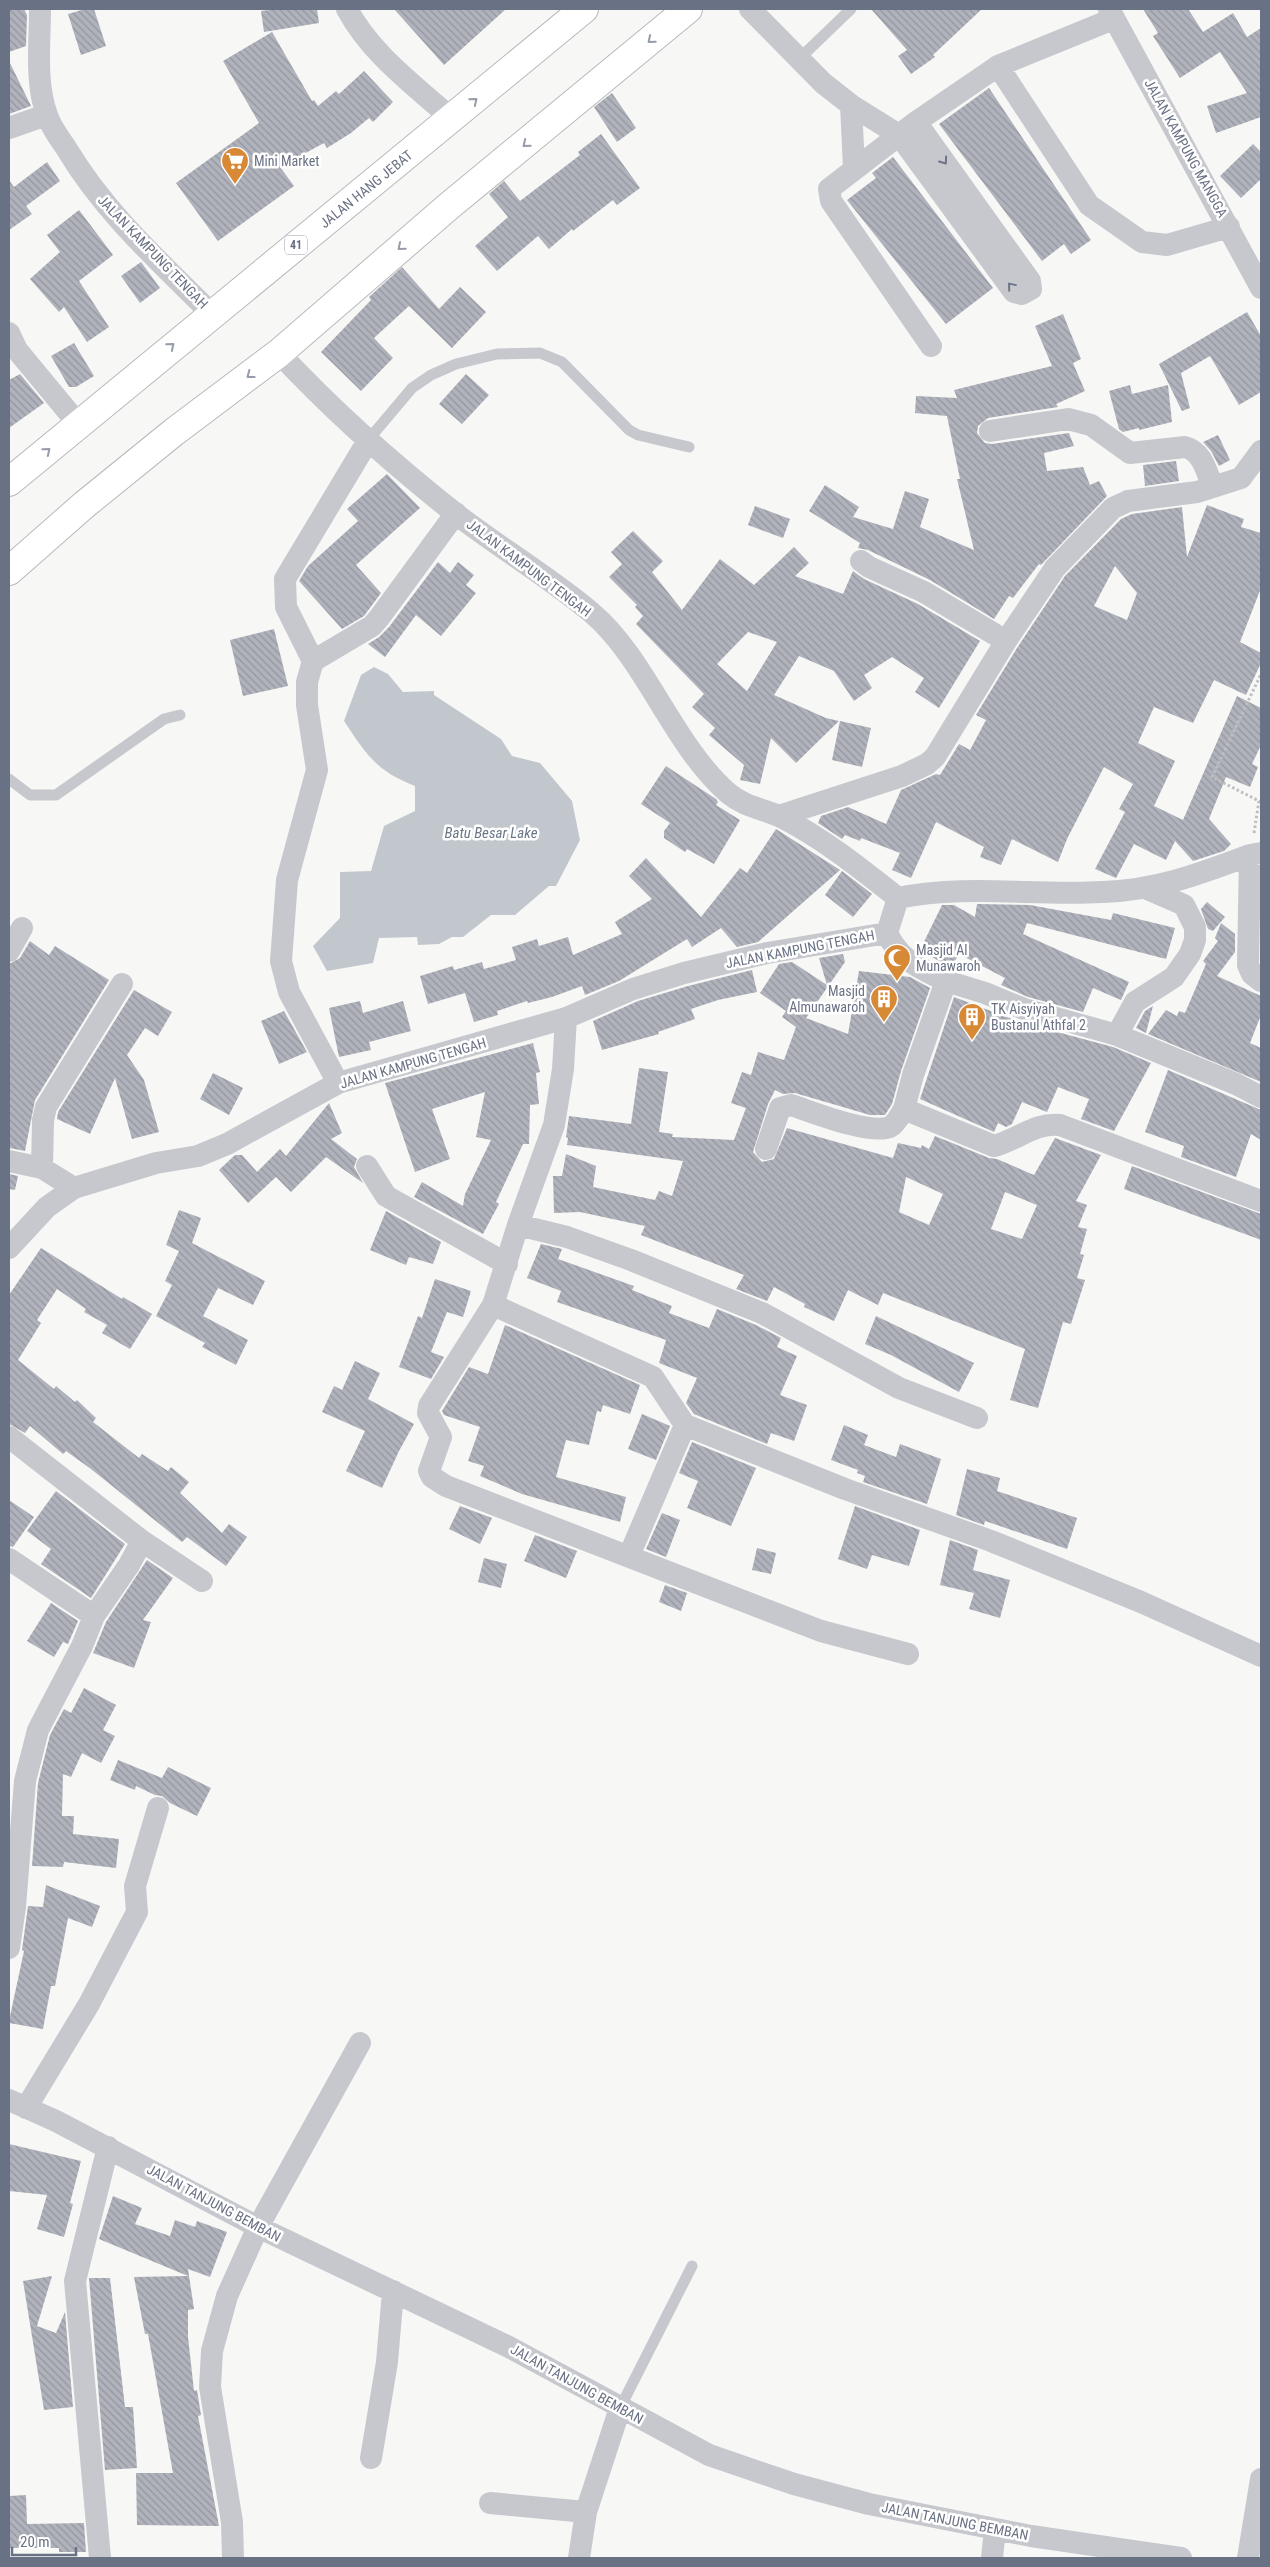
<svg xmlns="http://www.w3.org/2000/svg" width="1270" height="2567" font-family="'Roboto Condensed',sans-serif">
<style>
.water{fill:#c1c7cd}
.building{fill:url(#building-back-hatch);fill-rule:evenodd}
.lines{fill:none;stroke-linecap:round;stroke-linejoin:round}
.highway-casing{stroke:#b7b9bd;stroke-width:30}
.path{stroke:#bebfc2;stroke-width:3;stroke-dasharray:2.5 2.5;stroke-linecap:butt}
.lane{stroke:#c7c8cd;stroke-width:11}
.street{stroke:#c7c8cd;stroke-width:22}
.highway{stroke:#fff;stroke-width:28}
.oneway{stroke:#969ca9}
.oneway2{stroke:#6e7588}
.labels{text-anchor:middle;stroke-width:5;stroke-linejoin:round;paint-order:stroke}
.shield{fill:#fff;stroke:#969ca9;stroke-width:1}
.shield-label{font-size:12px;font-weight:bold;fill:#697184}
.street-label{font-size:14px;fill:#697184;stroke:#fff}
.poi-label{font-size:14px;fill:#697184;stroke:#fff;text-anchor:start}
.water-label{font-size:15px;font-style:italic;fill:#6a7787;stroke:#fff}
</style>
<defs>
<pattern id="building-back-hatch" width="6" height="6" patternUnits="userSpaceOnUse" patternTransform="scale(1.25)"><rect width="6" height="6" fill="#b0b3bb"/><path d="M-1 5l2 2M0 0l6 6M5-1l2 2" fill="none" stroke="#93969e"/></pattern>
</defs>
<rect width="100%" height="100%" fill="#f7f8f6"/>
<!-- water -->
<path class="water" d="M374 667 388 674 403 692 434 691V695L501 739 512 756 540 763 572 801 580 840 556 886H549L515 915H491L463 937H452L439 944 418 945 417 937 379 938 373 963 327 971 313 946 340 918V872L371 871 384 826 415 811V786C376 771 366 754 344 721L361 675Z"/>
<!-- building -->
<path class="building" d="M9 9H24L27 15 26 46 9 52Z
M85 9H94L106 46 81 55 68 14Z
M278 9H317L319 23 264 32 261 11Z
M394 9H506L444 65Z
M871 9H982L933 55 935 57 911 74 898 56 907 50Z
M1143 9H1188L1203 32 1233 13 1247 37 1261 28V117L1216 133 1207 106 1247 93 1220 52 1180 78 1153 36 1158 33Z
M272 32 312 101 314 100 318 106 336 91 339 94 364 71 393 102 373 122 369 118 351 133 327 148 324 143 280 167 294 186 218 241 176 183 259 123 223 61Z
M9 61 31 106 9 114Z
M989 88 1091 240 1071 254 1064 244 1042 261 939 124Z
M612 93 636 128 617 142 594 107Z
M601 134 640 188 617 205 613 200 573 231 572 229 549 249 538 236 497 271 475 246 508 217 489 194 504 181 520 201 580 155 578 152Z
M1253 144 1261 152V179L1241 198 1220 176Z
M893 157 993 288 946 324 847 200 876 178 872 173Z
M47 162 60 181 26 206 32 214 9 230V180L14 187Z
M79 210 113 255 79 281 109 327 87 342 64 307 59 312 30 279 60 252 47 235Z
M141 262 160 288 140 303 121 276Z
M402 267 439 309 460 287 486 312 452 348 409 306 374 338 393 358 361 391 321 352 371 300 369 297Z
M1247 312 1261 336V392L1239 405 1210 356 1181 373 1190 408 1182 411 1159 364Z
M1063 314 1081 359 1073 363 1085 391 1056 404 1058 407 988 418 978 426 977 433 985 443 992 444 1069 433 1074 446 1044 453 1047 471 1083 467 1090 485 1099 481 1107 496 1041 565 1039 564 1013 598 1009 596 994 619 930 580 868 550 858 548 860 543 809 511 825 485 859 507 853 517 893 529 905 491 929 499 920 527 974 550 957 479H960L947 416 915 413 916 396 957 398 954 390 1052 366 1035 326Z
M74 343 94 376 76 387H69L51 356Z
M20 374 44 403 9 428V380Z
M466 374 489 395 462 424 439 404Z
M1130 385 1132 394 1168 385 1172 422 1139 430V428L1123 432 1119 429 1109 391Z
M1218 435 1230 460 1219 466 1211 451 1203 442Z
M1176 461 1179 481 1145 486 1143 465Z
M387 474 420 508 356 565 381 593 364 616 342 629 299 581 308 566 358 521 347 509Z
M1207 505 1244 519 1241 527 1261 533V588L1240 642 1261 653V663L1246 695 1214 680 1193 723 1154 707 1138 743 1175 761 1154 806 1183 820 1237 696 1261 708V745L1252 764 1258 767 1250 787 1226 777 1209 819 1231 844 1224 851 1193 861 1175 841 1166 860 1134 844 1116 878 1095 869 1125 812 1119 809 1133 784 1104 767 1067 839 1058 862 1012 839 1001 865 980 857 984 847 936 822 911 878 892 870 900 853 861 838 860 841 845 835 842 839 818 823 821 816 848 807 886 824 901 790 936 774 940 775 959 744 970 750 986 720 976 715 1017 648 1065 576 1121 519 1132 514 1182 507 1187 557ZM1115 566 1137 593 1127 620 1094 606Z
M755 506 790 519 783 538 748 525Z
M633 531 663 561 652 572 682 610 720 559 754 585 794 547 809 563 795 576 843 594 853 571 864 579 918 604 980 641 939 708 915 692 924 678 892 657 864 675 872 688 854 701 834 671 799 656 774 695 826 718 839 721 796 763 771 738 760 784 740 780 744 765 709 735 715 728 692 707 704 694 636 624 643 616 635 607 637 605 609 577 622 564 611 552ZM748 632 777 642 747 691 717 664Z
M438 562 450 573 458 562 474 575 466 585 476 593 441 636 416 615 385 657 368 644 379 637 389 627Z
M274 629 288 686 243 696 230 640Z
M840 721 871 728 862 767 832 760Z
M666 766 716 799 718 802 716 805 740 820 714 864 687 849 685 852 664 838V831L670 823 641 804Z
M776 829 840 870 758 942 737 947 721 928 692 947 687 939 619 981 585 995 582 986 552 997 528 1003 527 1001 497 1011 498 1015 474 1022 465 993 428 1004 420 976 453 966 454 970 482 962 484 969 516 960 512 947 537 939 539 946 568 937 573 955 622 934 615 922 652 899 629 876 646 858 701 917 740 868 747 873Z
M842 871 872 894 853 917 825 895Z
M1207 902 1225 917 1213 931 1208 929 1201 909Z
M977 904 1030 905 1111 920 1113 913 1175 928 1166 959 1027 923 1023 934 1129 982 1121 1000 1093 988 1083 1012 1028 997 1001 985 1005 978 959 954 951 968 920 950 942 905H954L975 917Z
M1221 923 1235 934V952L1217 976 1261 996V1015L1250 1043 1261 1048V1082L1148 1034 1166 1010 1177 1016 1179 1011 1185 1013 1206 964 1203 961 1218 941 1215 938Z
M30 941 49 955 55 946 109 980 35 1100 25 1151 9 1148V964L20 958Z
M843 954 845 962 806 1018 848 1034 859 971 910 977 930 988 901 1071 892 1104 885 1115H870L795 1093 783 1094 775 1090 768 1104 753 1152 762 1162 774 1159 787 1128 893 1158 898 1143 921 1148 922 1145 929 1149 935 1136 989 1158 997 1159 1034 1175 1055 1138 1101 1155 1076 1201 1087 1205 1078 1227 1087 1229 1080 1254 1084 1255 1077 1278 1085 1280 1071 1324 1063 1322 1038 1408 1010 1400 1025 1349 883 1293 878 1305 848 1290 834 1321 804 1307 805 1304 774 1287 767 1301 736 1289 744 1275 641 1235 645 1226 580 1212 554 1213 553 1176H562L566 1154 596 1166 593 1187 655 1200 659 1191 672 1196 683 1161 567 1145 568 1138 566 1137 569 1116 631 1124 639 1068 668 1072 659 1132 673 1134 672 1137 734 1140 746 1108 731 1103 742 1072 751 1075 758 1052 784 1060 796 1027 782 1017 786 1011 760 993 779 964 792 962 827 985 819 958ZM906 1177 943 1194 929 1225 899 1212ZM1005 1192 1037 1205 1022 1239 991 1229Z
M752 970 757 992 718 1000 691 1009 695 1019 658 1032 659 1034 602 1050 593 1021 638 1001 688 986Z
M134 990 172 1012 158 1036 145 1028 127 1055 144 1080 159 1132 132 1139 115 1078 90 1134 57 1119 58 1112Z
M954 997 1020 1022 1113 1047 1151 1063 1114 1131 1081 1119 1089 1099 1058 1087 1047 1112 1022 1102 1012 1124 1006 1127 998 1123 994 1132 920 1099Z
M360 1001 363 1013 403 1001 411 1031 369 1042 371 1050 339 1057 329 1008Z
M1153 1006 1146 1033 1136 1028 1145 1011Z
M284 1011 307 1052 279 1064 261 1021Z
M533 1043 540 1072 536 1073 539 1104 530 1105 529 1144H523L496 1202 499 1204 483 1234 414 1197 422 1182 463 1206 465 1194 491 1140 476 1137 485 1092 432 1109 450 1159 415 1172 385 1083Z
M1168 1070 1261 1110V1140L1251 1134 1236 1177 1181 1157 1184 1146 1145 1132Z
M213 1073 243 1088 229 1115 200 1099Z
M329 1103 342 1133 331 1139 357 1159 354 1167 363 1183 326 1157 291 1192 276 1177 248 1203 219 1170 235 1155H242L257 1172 280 1149 286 1156Z
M1132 1166 1261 1214V1240L1124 1189Z
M9 1174 18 1176 15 1190 9 1189Z
M179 1210 201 1218 192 1243 265 1281 253 1305 218 1288 203 1316 248 1340 236 1365 202 1347 205 1343 156 1316 172 1285 165 1281 179 1251 166 1245Z
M386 1211 441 1242 433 1264 409 1257 406 1265 370 1250Z
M541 1244 562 1249 558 1259 634 1286 632 1290 672 1306 669 1313 709 1328 717 1309 756 1325 781 1338 777 1347 797 1356 780 1395 807 1405 794 1441 771 1433 767 1444 694 1414 686 1403 697 1378 659 1363 666 1340 557 1302 561 1291 527 1278Z
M41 1248 122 1299 123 1297 152 1314 130 1349 102 1333 107 1325 84 1312 86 1309 57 1289 37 1320 41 1323 18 1360 54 1389 56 1386 75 1402 77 1400 96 1418 93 1422 139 1458 142 1454 168 1471 171 1467 189 1482 180 1493 222 1533 229 1524 247 1537 226 1566 187 1537 182 1542 91 1469 66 1451 63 1454 30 1426 25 1433 9 1424V1295Z
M435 1279 471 1291 463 1317 447 1312 431 1352 444 1357 431 1379 399 1367 418 1316 422 1318Z
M876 1316 974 1363 959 1392 891 1355 865 1344Z
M505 1325 640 1385 630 1414 603 1405 601 1412 597 1411 589 1445 566 1440 556 1477 626 1497 620 1522 522 1494 480 1476 484 1466 468 1461 480 1427 444 1415 442 1411 469 1367 488 1374Z
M355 1361 380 1373 368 1399 414 1424 399 1451 382 1488 346 1471 365 1431 322 1412 334 1386 342 1390Z
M642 1414 670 1426 656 1460 628 1449Z
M844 1425 868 1435 864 1445 896 1457 900 1444 941 1459 927 1504 863 1482 865 1476 857 1473 858 1470 831 1460Z
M692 1442 756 1468 731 1526 687 1508 698 1481 679 1473Z
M967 1469 1000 1478 997 1491 1077 1518 1067 1549 985 1521 984 1525 956 1515Z
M56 1491 125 1544 91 1598 41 1564 51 1549 27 1531Z
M9 1500 34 1517 13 1547 9 1546Z
M460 1506 492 1518 480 1544 449 1529Z
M855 1506 920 1530 909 1566 872 1555 867 1569 838 1559Z
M662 1513 680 1520 666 1557 646 1549Z
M535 1535 577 1551 566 1578 524 1561Z
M950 1540 978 1550 973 1570 1010 1580 1000 1618 969 1609 974 1593 940 1585Z
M757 1548 776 1553 771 1574 752 1570Z
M484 1558 507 1564 501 1588 478 1582Z
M147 1560 173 1578 143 1620 151 1622 134 1668 93 1653 106 1622Z
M665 1585 687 1593 681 1611 659 1602Z
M51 1603 78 1621 68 1644 63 1642 54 1657 27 1641Z
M84 1688 116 1705 103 1730 115 1736 101 1763 82 1753 71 1777 63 1774 62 1816H74L73 1834 119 1839 116 1868 64 1862 63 1867 32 1866 38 1783 50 1735 64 1709 71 1713Z
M118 1760 162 1778 168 1767 211 1788 197 1816 170 1803 162 1796 155 1795 136 1786 135 1790 110 1780Z
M46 1885 100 1906 92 1927 68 1918 55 1986H51L43 2029 9 2023V2021L24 1951 22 1950 28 1906 43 1907Z
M9 2144 81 2161 70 2203 73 2204 64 2237 37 2229 47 2195 9 2191Z
M113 2196 142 2208 135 2224 170 2236 175 2220 195 2227 197 2221 227 2232 210 2277 188 2269 194 2309 188 2310V2337L194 2391 197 2390 201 2415 198 2416 219 2526 137 2525 136 2473H173L148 2334H145L134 2277 188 2276 99 2239Z
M52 2276 37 2326 56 2333 65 2312 73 2407 44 2410 23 2281Z
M89 2278H110L125 2407H133L137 2468 105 2470Z
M26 2495 27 2524 84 2523 86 2552H59V2548H9V2496Z"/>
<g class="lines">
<defs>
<path id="highway" d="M9 482 584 9
M9 571 84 505 174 432 279 353 449 206 688 9"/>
</defs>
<!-- highway casing -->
<use href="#highway" class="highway-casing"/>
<!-- path -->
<path class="path" d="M1254 833 1259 801 1212 777 1261 674"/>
<!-- lane -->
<path class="lane" d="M798 60 851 9
M369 439 412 388 431 375 456 364 497 354 540 353 562 362 629 430 638 435 689 447
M9 779 30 795H56L164 719 180 715
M620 2408 692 2266"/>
<!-- street -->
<path class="street" d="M40 9C40 42 35 83 47 115 51 128 61 140 68 151 106 214 160 262 211 313
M347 9C371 54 414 85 452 119
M750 9 823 83 851 105 899 135 1014 292 1022 294 1031 289 1030 281 916 122
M1109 9 1261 288
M998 66 1089 205 1142 242 1167 245 1229 227
M851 105 854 169
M9 128 46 115
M9 333 17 350 79 425
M931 346 831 201 829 189 916 122 998 66 1113 19
M990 431 1068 419 1091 425 1130 453 1185 447C1203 452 1206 471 1213 487
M861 561 869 567 924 592 1006 641
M313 661 286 607 285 579 369 439
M779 816 902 776 927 764 935 757 1006 641 1055 568 1113 508 1128 501 1197 492 1241 478 1261 451
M1250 855 1248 965 1252 974 1261 981
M898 898C966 884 1034 896 1103 892 1158 890 1199 874 1250 855L1261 853
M887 933C900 961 920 968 946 981L913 1075 904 1109 994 1146C1017 1140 1036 1122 1060 1125L1261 1201
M9 951 22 928
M946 981 985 993 1024 1009 1117 1035 1236 1084 1261 1097
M566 1018 563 1069 554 1125 518 1225 493 1305 429 1406 428 1413 441 1437 429 1471 432 1477 446 1486 821 1631 908 1654
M1117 1035 1135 1002 1174 977 1190 954 1195 940V927L1184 905 1145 888
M338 1083 289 992 281 961 287 880 317 770 307 705V682L313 661 372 626 379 618 456 513
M766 1149 780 1108 791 1105C813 1112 869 1135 890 1127 896 1124 901 1114 904 1109
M9 1161 42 1168 74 1188 156 1163 198 1156 227 1144 338 1083 566 1018 633 989 684 973 767 953 887 933 898 898C860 868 824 839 781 817 762 808 746 808 728 793 673 745 646 659 592 613 549 577 500 548 456 514 394 465 333 411 279 353
M367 1166 386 1196 507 1264
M42 1168 43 1120 46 1107 122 984
M518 1225 567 1237 631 1260 762 1313 899 1388 977 1418
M9 1248 47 1207 74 1188
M493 1305 653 1377 685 1425 845 1489 991 1541 1141 1602 1261 1656
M9 1437 142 1541 129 1565 94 1616 82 1646 38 1730 25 1781 15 1907 9 1948
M142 1541 202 1581
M629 1556 685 1425
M9 1559 94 1616
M9 2100 56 2121 258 2227 507 2346 709 2455 794 2484 869 2504 1031 2536 1181 2558
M26 2108 89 2004 137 1912 135 1886 158 1808
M371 2458 387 2362 393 2291
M490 2503 586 2512
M100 2558 75 2281 108 2147
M233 2558 232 2522 210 2387 212 2351 227 2296 258 2227 360 2043
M579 2558 586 2512 620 2408
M992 2558 995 2529
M1248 2558 1261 2479"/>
<!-- highway -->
<use href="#highway" class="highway"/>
</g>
<!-- one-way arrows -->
<defs><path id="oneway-chevron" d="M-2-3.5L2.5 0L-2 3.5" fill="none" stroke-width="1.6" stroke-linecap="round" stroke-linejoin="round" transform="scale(1.25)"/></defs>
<g class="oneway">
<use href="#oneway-chevron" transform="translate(651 40) rotate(140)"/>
<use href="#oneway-chevron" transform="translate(474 101) rotate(-40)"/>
<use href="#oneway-chevron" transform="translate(526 144) rotate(141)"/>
<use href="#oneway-chevron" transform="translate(401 247) rotate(140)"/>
<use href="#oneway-chevron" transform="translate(171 346) rotate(-40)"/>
<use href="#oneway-chevron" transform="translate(250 375) rotate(143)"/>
<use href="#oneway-chevron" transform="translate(47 451) rotate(-39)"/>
</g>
<g class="oneway2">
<use href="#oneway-chevron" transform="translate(944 161) rotate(54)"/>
<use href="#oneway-chevron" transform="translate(1011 286) rotate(-130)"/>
</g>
<!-- icons -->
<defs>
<symbol id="supermarket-pin" viewBox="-11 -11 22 30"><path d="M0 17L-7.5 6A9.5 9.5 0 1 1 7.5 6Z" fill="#d78936" stroke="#fff"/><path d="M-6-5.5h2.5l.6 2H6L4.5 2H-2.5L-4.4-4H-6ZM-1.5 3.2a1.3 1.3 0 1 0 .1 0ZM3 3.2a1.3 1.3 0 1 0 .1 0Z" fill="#fff"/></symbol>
<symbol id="mosque-pin" viewBox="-11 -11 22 30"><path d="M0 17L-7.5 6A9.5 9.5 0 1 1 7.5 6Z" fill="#d78936" stroke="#fff"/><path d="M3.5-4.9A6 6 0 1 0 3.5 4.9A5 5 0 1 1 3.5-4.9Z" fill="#fff"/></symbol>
<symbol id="building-pin" viewBox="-11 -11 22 30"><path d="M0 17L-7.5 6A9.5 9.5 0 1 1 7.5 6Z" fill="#d78936" stroke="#fff"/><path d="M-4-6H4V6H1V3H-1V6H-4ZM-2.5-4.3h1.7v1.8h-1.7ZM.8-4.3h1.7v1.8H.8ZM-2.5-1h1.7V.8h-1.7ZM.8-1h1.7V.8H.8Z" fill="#fff"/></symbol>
</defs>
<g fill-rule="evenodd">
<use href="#supermarket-pin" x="219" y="145" width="32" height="43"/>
<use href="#mosque-pin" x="881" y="942" width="32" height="43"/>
<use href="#building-pin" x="868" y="983" width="32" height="43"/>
<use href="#building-pin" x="956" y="1001" width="32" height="43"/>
</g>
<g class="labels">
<!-- shield labels -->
<rect class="shield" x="285" y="235.5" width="22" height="19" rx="4"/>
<g class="shield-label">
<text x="296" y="249">41</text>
</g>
<!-- street labels -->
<g class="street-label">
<text transform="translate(1186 148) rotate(61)" y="5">JALAN KAMPUNG MANGGA</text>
<text transform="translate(366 189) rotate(-39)" y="5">JALAN HANG JEBAT</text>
<text transform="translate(153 252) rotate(46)" y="5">JALAN KAMPUNG TENGAH</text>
<text transform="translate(529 568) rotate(37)" y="5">JALAN KAMPUNG TENGAH</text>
<text transform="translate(800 949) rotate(-11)" y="5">JALAN KAMPUNG TENGAH</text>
<text transform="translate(413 1063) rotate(-16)" y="5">JALAN KAMPUNG TENGAH</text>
<text transform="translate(214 2203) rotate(28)" y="5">JALAN TANJUNG BEMBAN</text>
<text transform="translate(577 2384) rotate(29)" y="5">JALAN TANJUNG BEMBAN</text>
<text transform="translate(955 2521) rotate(11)" y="5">JALAN TANJUNG BEMBAN</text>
</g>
<!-- poi labels -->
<g class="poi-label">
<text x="254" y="166">Mini Market</text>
<text x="916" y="955">Masjid Al<tspan x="916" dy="16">Munawaroh</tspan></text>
<text x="865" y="996" text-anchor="end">Masjid<tspan x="865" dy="16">Almunawaroh</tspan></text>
<text x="991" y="1014">TK Aisyiyah<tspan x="991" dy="16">Bustanul Athfal 2</tspan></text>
</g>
<!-- water labels -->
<g class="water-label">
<text x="491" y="838">Batu Besar Lake</text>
</g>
</g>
<!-- border -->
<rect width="1270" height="2567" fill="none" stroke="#697184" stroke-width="20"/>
<!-- scale -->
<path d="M12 2547v8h64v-8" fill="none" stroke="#697184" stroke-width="2.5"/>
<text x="20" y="2547" font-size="15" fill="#697184" stroke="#ffffff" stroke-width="4" paint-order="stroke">20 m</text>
</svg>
